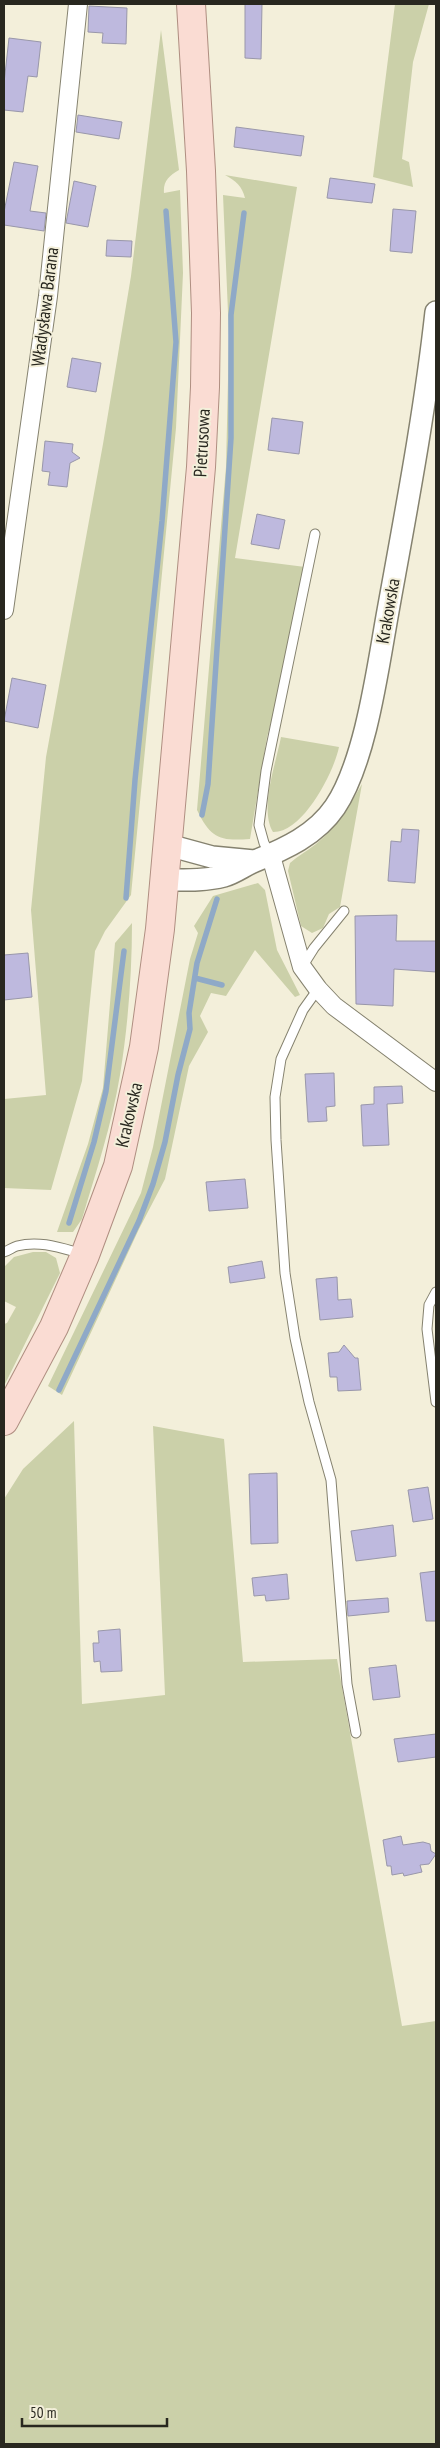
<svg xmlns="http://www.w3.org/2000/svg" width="440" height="2448" font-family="'PT Sans Narrow',sans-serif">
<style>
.green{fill:#cbd0a9}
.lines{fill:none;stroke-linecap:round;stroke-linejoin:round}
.stream{stroke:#8fa9c7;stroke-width:5.5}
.building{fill:#beb9de;stroke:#9997aa}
.service-casing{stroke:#85826f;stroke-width:11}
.minor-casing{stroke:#85826f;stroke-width:20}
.tertiary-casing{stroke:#85826f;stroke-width:24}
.primary-casing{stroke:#af8e81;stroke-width:30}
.service{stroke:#fff;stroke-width:9}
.minor{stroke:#fff;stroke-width:18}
.tertiary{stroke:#fff;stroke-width:21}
.primary{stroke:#fadcd3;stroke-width:28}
.labels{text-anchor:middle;stroke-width:4;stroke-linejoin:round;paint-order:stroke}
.street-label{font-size:18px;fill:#28271f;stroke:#f3efda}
</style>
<rect width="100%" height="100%" fill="#f3efda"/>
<!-- green -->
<path class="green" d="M395 4H429L413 62 402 159 409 162 413 187 373 177Z
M161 30 179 170C169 176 163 181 164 193L180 190 183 273 176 428 131 895 105 931 95 951 82 1081 51 1190 4 1188V1099L46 1095 31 910 46 757 103 444 131 276Z
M225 175 297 187 235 558 313 568 267 737 250 839C220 841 211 839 197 810L226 467 229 336 223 195 245 198C242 186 236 181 225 175Z
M281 737 339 747C334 772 303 833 273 832 259 809 276 763 281 737Z
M362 784 340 907 329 914 323 928 312 933 301 926 288 871 290 863C298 856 307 851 316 844 336 828 349 806 362 784Z
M258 883 265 890 277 950 300 995 295 997 255 950 226 996 211 993 200 1016 208 1032 189 1066 165 1179 139 1229 62 1395 48 1386 141 1193 153 1147 190 959 198 933 194 926 213 896Z
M132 923C132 973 128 1026 120 1075 112 1124 96 1172 82 1219L73 1232H57L88 1144 103 1088 115 943Z
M33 1252H46L56 1258 60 1273 4 1386V1324L7 1323 16 1307 4 1301V1267L14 1257Z
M74 1421 82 1704 165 1695 153 1426 224 1439 243 1662 337 1659 402 2026 436 2021V2444H4V1499L23 1469Z"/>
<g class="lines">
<!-- stream -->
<path class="stream" d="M202 815 208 784 231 438V315L244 213
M126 898 135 780 162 521 176 342 166 211
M195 978 222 985
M69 1223 94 1142 106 1091 124 951
M59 1390 139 1221 153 1184 165 1142 178 1075 190 1029 189 1013 197 963 217 899"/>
</g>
<!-- building -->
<path class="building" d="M245 4H262L261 59 245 58Z
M89 6 127 8 126 44 102 43 103 33 88 32Z
M9 38 41 42 37 77 28 76 23 112 4 110V83Z
M78 115 122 122 119 139 76 132Z
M236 127 304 136 301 156 234 147Z
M14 162 38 166 30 211 46 213 44 231 4 225V212Z
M330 178 375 184 372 203 327 198Z
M74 181 96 186 88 227 66 223Z
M393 209 416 211 412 253 390 251Z
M107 240 132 241 131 257 106 256Z
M72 358 101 363 96 392 67 387Z
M272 418 303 422 299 454 268 450Z
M45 441 73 444 72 452 80 458 70 463 67 487 48 485 50 472 42 471Z
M257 514 285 520 279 549 251 544Z
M12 678 46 685 38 728 4 721Z
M402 829 419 830 415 883 388 881 391 841 401 842Z
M397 915 396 941H436V972L394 969 393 1006 356 1004 355 916Z
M28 953 32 997 4 1000V955Z
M334 1073 335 1106 326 1107 327 1121 308 1122 305 1074Z
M402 1086 403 1103 387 1104 389 1145 363 1146 361 1105 374 1104V1087Z
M245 1179 248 1208 209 1211 206 1182Z
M262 1261 265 1278 230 1283 228 1267Z
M337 1277 338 1300 351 1299 353 1317 320 1320 316 1279Z
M344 1345 355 1358H358L361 1390 338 1391 337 1377H330L328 1353 339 1352Z
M277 1473 278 1543 251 1544 249 1474Z
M428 1487 433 1519 413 1522 408 1490Z
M393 1525 396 1556 356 1561 351 1531Z
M436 1571V1621H426L420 1573Z
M287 1574 289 1599 266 1601 265 1595 254 1596 252 1578Z
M388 1598 389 1612 348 1616 347 1601Z
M120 1629 122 1671 101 1672 100 1661 94 1662 93 1643H99L98 1631Z
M396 1665 400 1697 373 1700 369 1668Z
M436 1734V1757L398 1762 394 1739Z
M401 1836 403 1845 423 1842 430 1844 431 1851 436 1854 429 1864 420 1865 422 1872 404 1876 403 1873 392 1875 391 1866H387L383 1840Z"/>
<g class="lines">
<defs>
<path id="service" d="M271 856 264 843 259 825 266 771 315 534
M302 967 314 948 344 911
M318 989 303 1010 281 1059 275 1097 276 1140 285 1273 295 1338 309 1402 331 1480 347 1684 356 1733
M4 1252C8 1251 13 1247 17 1246 40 1240 61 1248 83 1254
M436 1292 429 1305 427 1329 436 1402"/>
<path id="minor" d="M4 610 48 296 78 4
M271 856 302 967 318 989 334 1006 436 1082"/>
<path id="tertiary" d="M168 845 212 857 254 861
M164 880C183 880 205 881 224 876 235 873 245 865 255 861 285 849 316 835 335 807 366 761 378 666 388 611 406 511 425 412 436 312"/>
<path id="primary" d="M4 1421 54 1327 85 1255 118 1166 144 1047 160 929 201 467 205 387 206 313 201 171 191 4"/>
</defs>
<!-- service casing -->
<use href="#service" class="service-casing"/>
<!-- minor casing -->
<use href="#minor" class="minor-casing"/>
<!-- tertiary casing -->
<use href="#tertiary" class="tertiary-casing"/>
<!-- primary casing -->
<use href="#primary" class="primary-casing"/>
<!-- service -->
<use href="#service" class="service"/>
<!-- minor -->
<use href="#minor" class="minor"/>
<!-- tertiary -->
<use href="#tertiary" class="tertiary"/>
<!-- primary -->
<use href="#primary" class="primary"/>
</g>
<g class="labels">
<!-- street labels -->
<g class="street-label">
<text transform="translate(45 307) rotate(-83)" y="6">Władysława Barana</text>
<text transform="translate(202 443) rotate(-87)" y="6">Pietrusowa</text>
<text transform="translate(388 611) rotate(-80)" y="6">Krakowska</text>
<text transform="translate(129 1115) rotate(-77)" y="6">Krakowska</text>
</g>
</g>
<!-- border -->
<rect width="440" height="2448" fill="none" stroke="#28271f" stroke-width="10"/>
<!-- scale -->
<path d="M22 2418v8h145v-8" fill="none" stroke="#28271f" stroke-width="2.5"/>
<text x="30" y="2418" font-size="15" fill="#28271f" stroke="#f3efda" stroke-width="4" paint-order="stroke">50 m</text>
</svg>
